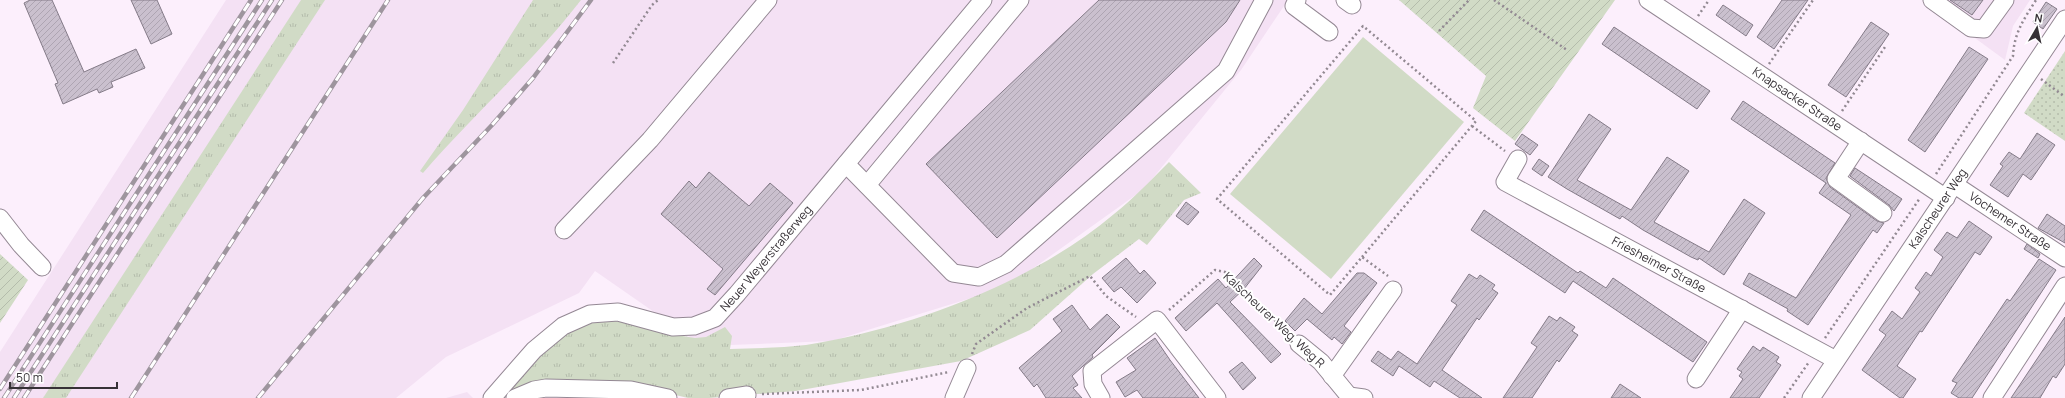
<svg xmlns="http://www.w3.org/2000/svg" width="2065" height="398" font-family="Manrope,sans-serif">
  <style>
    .built { fill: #f4e1f4 }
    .grass { fill: url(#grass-tufts) }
    .park { fill: url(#park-dots) }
    .garden { fill: url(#garden-furrows) }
    .pitch { fill: #d1dbc6 }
    .building { fill: url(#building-hatch); stroke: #847b88 }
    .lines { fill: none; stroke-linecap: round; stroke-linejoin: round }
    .minor-casing { stroke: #948894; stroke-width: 19 }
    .path { stroke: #928992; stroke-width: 2.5; stroke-dasharray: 2 3; stroke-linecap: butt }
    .minor { stroke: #fff; stroke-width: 17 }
    .rail-casing { stroke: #9e959e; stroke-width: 4.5 }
    .rail { stroke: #fff; stroke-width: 3; stroke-dasharray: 9; stroke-linecap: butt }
    .labels { text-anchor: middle; stroke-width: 4; stroke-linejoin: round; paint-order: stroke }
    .street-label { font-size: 12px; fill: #363136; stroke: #fff }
  </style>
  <defs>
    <pattern id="grass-tufts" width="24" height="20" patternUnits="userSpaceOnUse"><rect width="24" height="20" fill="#d1dbc6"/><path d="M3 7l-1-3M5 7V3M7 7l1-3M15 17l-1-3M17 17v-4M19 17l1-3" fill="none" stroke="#b4bcab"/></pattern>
    <pattern id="park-dots" width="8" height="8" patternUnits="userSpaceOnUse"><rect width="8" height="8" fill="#d1dbc6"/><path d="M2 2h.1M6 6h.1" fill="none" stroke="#b4bcab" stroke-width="1.8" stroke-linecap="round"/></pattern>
    <pattern id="garden-furrows" width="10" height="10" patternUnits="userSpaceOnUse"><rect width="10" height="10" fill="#d1dbc6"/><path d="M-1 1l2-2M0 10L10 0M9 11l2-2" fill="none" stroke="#b4bcab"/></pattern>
    <pattern id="building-hatch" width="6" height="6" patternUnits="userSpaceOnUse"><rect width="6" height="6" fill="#cac0ce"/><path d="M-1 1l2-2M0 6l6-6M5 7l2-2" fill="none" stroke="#aea5b2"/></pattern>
  </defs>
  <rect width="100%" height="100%" fill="#fceffc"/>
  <g class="built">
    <polygon points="226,0 1288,0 1241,70 1144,189 1007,287 832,341 703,346 595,271 579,293 446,357 396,398 0,398 0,352"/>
    <polygon points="1923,0 2030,0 2013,26 2005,60"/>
    <polygon points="467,392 473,398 446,398"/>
  </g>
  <g class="grass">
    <polygon points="301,0 325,0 66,398 43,398"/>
    <path d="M533,0H581C533,62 474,114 423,173L420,171L463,110Z"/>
    <path d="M1169,162L1201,193L1184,200L1147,245L1139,239L1093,274L1030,330L961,361L796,391L710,398H688L663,392L498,398L533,365L557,338L585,322L610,320L635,324L659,332L695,338L706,337L725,327L732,336L730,349C755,348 781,348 806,345C911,328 1032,283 1114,214C1134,198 1151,180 1169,162Z"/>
  </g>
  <polygon class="park" points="2065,51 2065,141 2024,113"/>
  <g class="garden">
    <polygon points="1399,0 1615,0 1515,141 1473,108 1486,76"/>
    <polygon points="0,254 28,280 0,323"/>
  </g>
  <polygon class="pitch" points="1363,37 1464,122 1331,279 1230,194"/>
  <g class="building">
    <polygon points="30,0 52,0 84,72 136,49 145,68 111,82 113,87 99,93 97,89 63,104 55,84 58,83 24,3"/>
    <polygon points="131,0 157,0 172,34 151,44"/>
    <polygon points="1099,0 1240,0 1226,22 997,238 926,164"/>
    <polygon points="1782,0 1808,0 1774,49 1757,37"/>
    <polygon points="1950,0 1983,0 1972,15"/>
    <polygon points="2046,2 2057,9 2043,29 2033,22"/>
    <polygon points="1723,5 1753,25 1746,36 1716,15"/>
    <polygon points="1871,22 1889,34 1846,97 1828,85"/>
    <polygon points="1614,27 1710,91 1697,109 1602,44"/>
    <polygon points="1969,47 1988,59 1925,152 1908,140"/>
    <polygon points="1743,101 1835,163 1826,178 1830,187 1877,221 1884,223 1877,233 1873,230 1808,325 1787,311 1788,309 1743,284 1749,273 1796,298 1851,215 1819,193 1826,183 1731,119"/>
    <polygon points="1589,114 1611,129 1577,180 1631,210 1667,157 1689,171 1654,222 1709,252 1744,199 1765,213 1724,275 1699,258 1698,260 1691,257 1643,230 1622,216 1620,219 1567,189 1548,177"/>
    <polygon points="2037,133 2055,145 2031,180 2023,174 2008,197 1990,185 2003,166 2000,164 2009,152 2020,159"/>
    <polygon points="1522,134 1538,145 1530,155 1515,144"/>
    <polygon points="1539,159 1549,166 1542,176 1532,169"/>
    <polygon points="1855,168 1902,199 1894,211 1889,205 1850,176"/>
    <polygon points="709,172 749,206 770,183 793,203 715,295 707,289 723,269 661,214 689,181 696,188"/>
    <polygon points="1186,202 1199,212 1188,225 1176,216"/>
    <polygon points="1484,210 1578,273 1580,271 1606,288 1613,278 1707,342 1693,362 1573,281 1565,293 1471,230"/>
    <polygon points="2047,214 2065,226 2065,243 2038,228"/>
    <polygon points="1969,221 1992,237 1980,255 1975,252 1922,332 1920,331 1897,366 1916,379 1903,398 1900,398 1862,370 1886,335 1879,330 1892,311 1902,319 1920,292 1915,288 1926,272 1931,276 1943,257 1934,250 1947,232 1957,238"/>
    <polygon points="2027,244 2040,254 2038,258 2024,249"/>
    <polygon points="1126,258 1140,274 1144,270 1156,283 1137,303 1121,287 1114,292 1102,278"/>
    <polygon points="1254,258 1262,266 1244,289 1230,302 1281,354 1271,363 1217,303 1186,331 1175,318 1218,279 1226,288"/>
    <polygon points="2039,259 2056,270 1972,398 1959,398 1951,393 1957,383 1952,381 2007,299 2010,301"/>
    <polygon points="1357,273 1364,273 1377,283 1344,326 1351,332 1342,344 1334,337 1332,340 1307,319 1295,331 1285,321 1304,298 1322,314"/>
    <polygon points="1469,274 1477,279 1480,275 1495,285 1492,289 1498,293 1479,320 1477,318 1442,370 1482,398 1460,398 1434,381 1430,387 1399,366 1393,376 1371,361 1378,351 1391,360 1398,351 1417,364 1457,305 1451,301"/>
    <polygon points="1072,305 1090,330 1107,314 1120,327 1092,355 1093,357 1072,376 1078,385 1073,388 1082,398 1046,398 1037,384 1034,387 1019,368 1062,331 1053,319"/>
    <polygon points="1549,316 1557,321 1560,317 1575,327 1572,331 1578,335 1559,362 1557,360 1532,398 1503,398 1537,347 1531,343"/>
    <polygon points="2065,317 2065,364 2056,378 2053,376 2040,398 2011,398"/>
    <polygon points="1155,338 1170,360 1199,398 1143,398 1137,390 1125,397 1116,382 1136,370 1127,358"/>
    <polygon points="1753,346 1760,351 1763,347 1779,357 1776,362 1781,365 1759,398 1730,398 1743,379 1739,376 1742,372 1737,369"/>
    <polygon points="1242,362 1256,378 1243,390 1229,372"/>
    <polygon points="1620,384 1641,398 1611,398"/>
  </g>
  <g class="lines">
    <defs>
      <g id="minor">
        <polyline points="1297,0 1294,6 1329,32"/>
        <polyline points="1345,0 1352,5"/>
        <path id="s1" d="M1648,0L1946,198"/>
        <polyline points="1932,0 1971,28 1984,29 2005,0"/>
        <polyline points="1861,141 1836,179 1883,213"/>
        <path id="s2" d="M1518,159L1505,182L1836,360"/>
        <polyline points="846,164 953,273 979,277 1006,264 1226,71 1264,0"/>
        <polyline points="867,185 1020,0"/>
        <path id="s3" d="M1955,185L2065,258"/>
        <polyline points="0,218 21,245 42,267"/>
        <polyline points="564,230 650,140 768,0"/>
        <polyline points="1299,344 1321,362 1349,396"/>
        <polyline points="1332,376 1393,290"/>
        <polyline points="1696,379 1742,309"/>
        <polyline points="1349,396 1364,398"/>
        <path id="s4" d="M492,398L534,350L563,326L590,314L618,312L673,327L694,326L715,318L737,294L983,0"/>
        <polyline points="515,398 534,390 546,388 631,390 668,398"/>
        <polyline points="728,398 747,395"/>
        <polyline points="954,398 967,368"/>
        <polyline points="1101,398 1093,384 1092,371 1157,320 1217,398"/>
        <path id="s5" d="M1811,398L2065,19"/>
        <polyline points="1992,398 2065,286"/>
      </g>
    </defs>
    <use href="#minor" class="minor-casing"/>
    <g class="path">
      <polyline points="1494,0 1567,50"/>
      <polyline points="1698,16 1709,0"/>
      <polyline points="1439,31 1469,0"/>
      <polyline points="613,63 652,5 658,0"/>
      <polyline points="1769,64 1813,0"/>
      <polyline points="2041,79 2065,97"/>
      <polyline points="1842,111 1885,47"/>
      <polyline points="1472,126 1505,151"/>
      <path d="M1936,174L2013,56C2014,33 2024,19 2036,0"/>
      <polyline points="1362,257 1476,121 1363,26 1217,199 1330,295 1362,257 1388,276"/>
      <polyline points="1169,310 1215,270 1225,272 1289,334"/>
      <polyline points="1825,338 1920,198"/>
      <polyline points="972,354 976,344 1027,308 1090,276 1106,296 1136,317"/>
      <polyline points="762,394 861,390 949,372"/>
      <polyline points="1784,398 1809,362"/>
    </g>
    <use href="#minor" class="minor"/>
    <defs>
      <g id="rail">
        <polyline points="0,389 251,0"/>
        <polyline points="4,398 262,0"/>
        <polyline points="14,398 272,0"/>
        <polyline points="24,398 282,0"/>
        <polyline points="131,398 388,0"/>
        <polyline points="258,398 423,198 492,125 533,78 591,0"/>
      </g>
    </defs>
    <use href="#rail" class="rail-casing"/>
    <use href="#rail" class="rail"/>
  </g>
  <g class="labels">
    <g class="street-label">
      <text dy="4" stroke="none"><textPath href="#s1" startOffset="179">Knapsacker Straße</textPath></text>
      <text dy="4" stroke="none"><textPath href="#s5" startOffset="228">Kalscheurer Weg</textPath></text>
      <text dy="4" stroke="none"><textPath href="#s3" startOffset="66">Vochemer Straße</textPath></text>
      <text dy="4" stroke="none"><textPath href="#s4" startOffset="338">Neuer Weyerstraßerweg</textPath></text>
      <text dy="4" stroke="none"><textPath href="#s2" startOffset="201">Friesheimer Straße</textPath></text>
      <text transform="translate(1274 320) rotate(43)" y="4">Kalscheurer Weg, Weg R</text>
    </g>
  </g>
  <g transform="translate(2037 28) rotate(9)" stroke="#ffffff" stroke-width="3" paint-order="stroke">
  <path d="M0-3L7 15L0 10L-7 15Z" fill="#363136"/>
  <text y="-6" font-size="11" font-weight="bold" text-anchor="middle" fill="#363136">N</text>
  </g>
  <path d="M10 382v6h107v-6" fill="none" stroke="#363136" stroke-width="2"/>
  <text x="16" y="382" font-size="12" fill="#363136" stroke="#ffffff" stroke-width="3" paint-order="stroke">50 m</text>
</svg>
